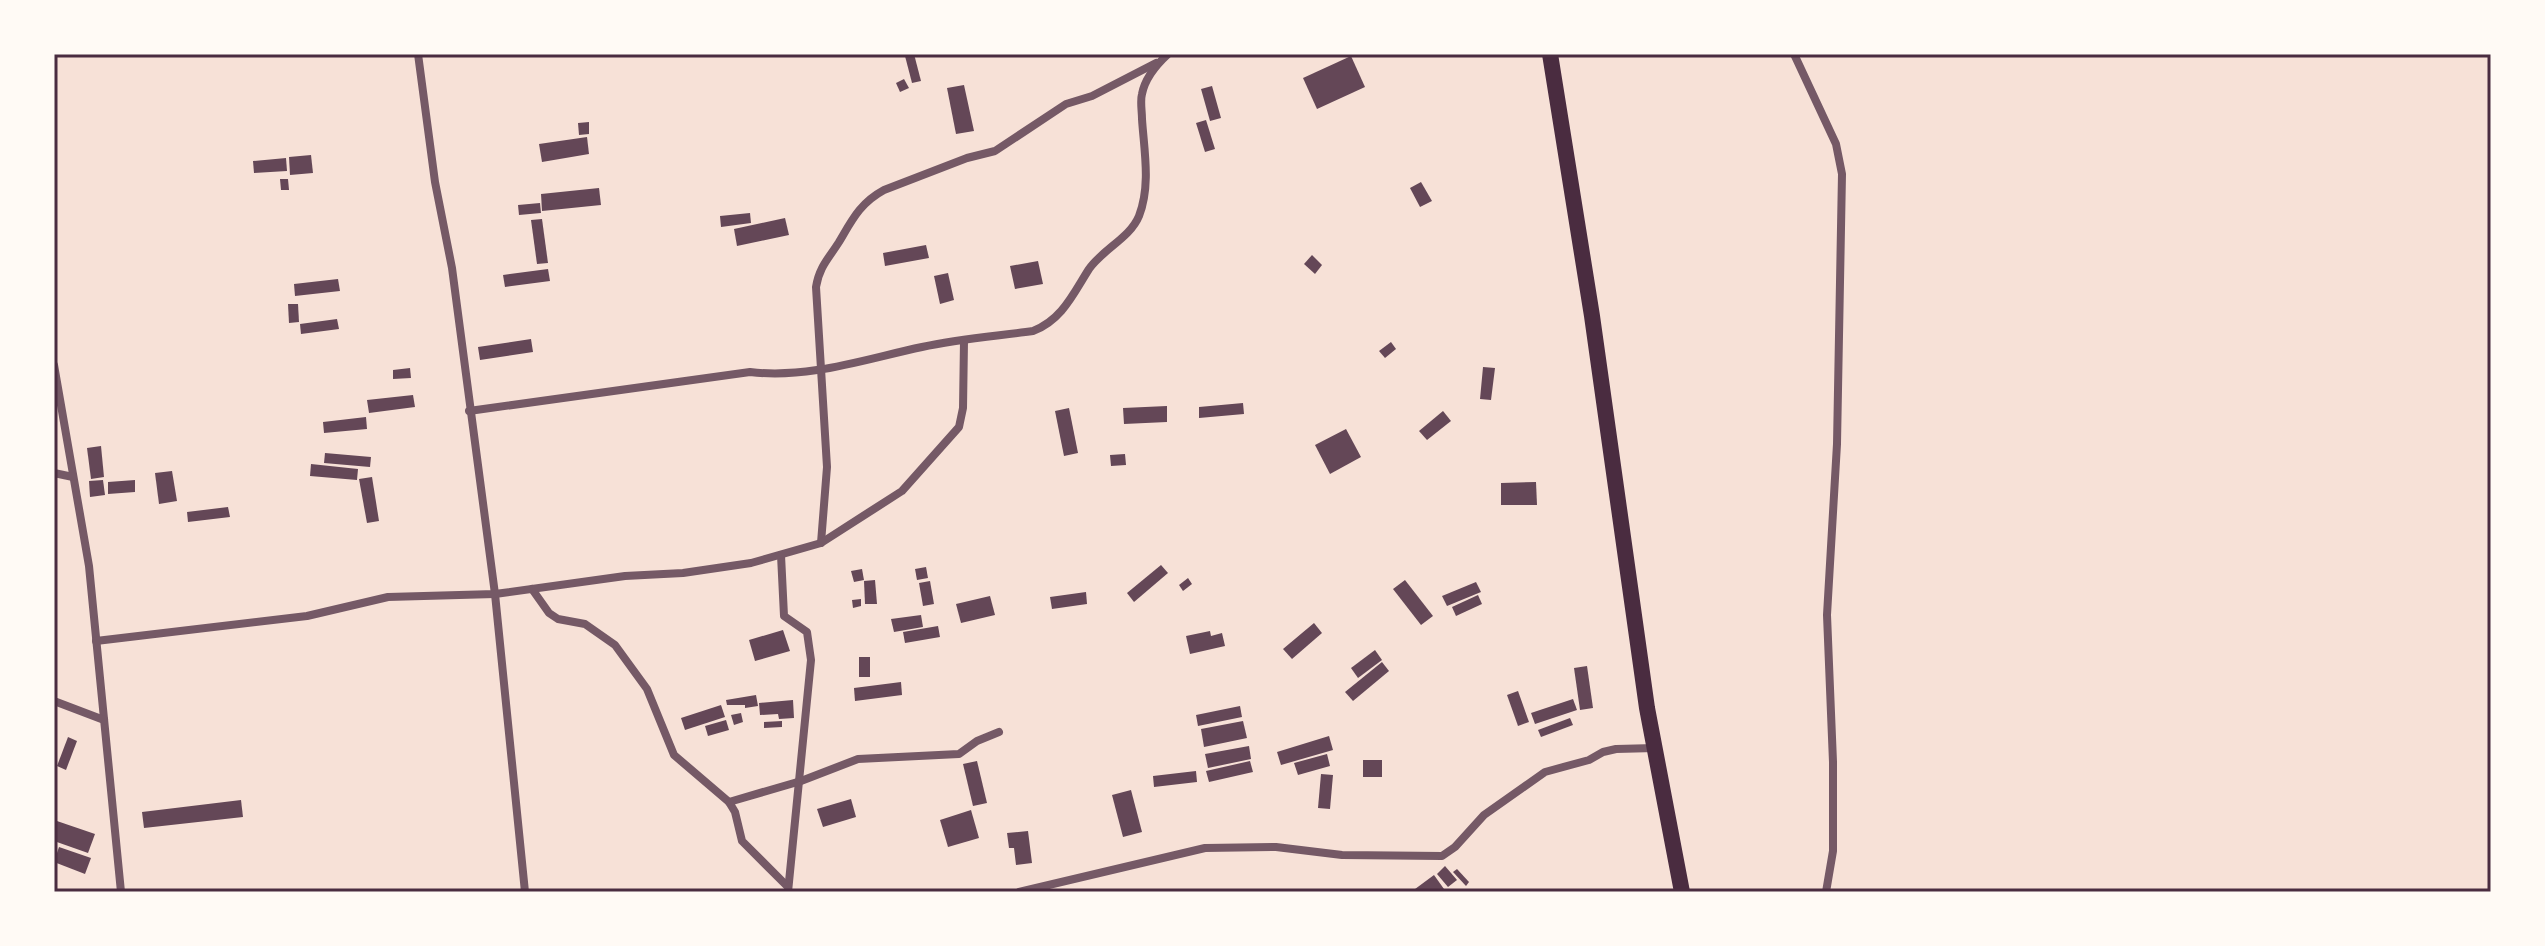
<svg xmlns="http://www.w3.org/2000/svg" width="2545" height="946" font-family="'Golos Text',sans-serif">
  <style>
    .building { fill: #644757 }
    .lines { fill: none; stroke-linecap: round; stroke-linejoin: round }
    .minor { stroke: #755966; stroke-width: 8 }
    .secondary { stroke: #4a2c40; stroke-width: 16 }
    .neatline { fill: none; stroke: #4a2c40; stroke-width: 3 }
  </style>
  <rect width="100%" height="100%" fill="#f7e1d7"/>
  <g class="building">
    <polygon points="911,54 914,54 921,81 912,83 905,56"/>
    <polygon points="1351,56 1365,87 1317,109 1303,78"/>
    <polygon points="904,79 909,88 900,92 896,83"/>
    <polygon points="964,85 974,131 956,134 947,88"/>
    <polygon points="1212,86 1221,118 1210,121 1201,89"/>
    <polygon points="1206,120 1215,149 1205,152 1196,123"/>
    <polygon points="589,122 589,134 579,135 578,123"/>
    <polygon points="587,137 589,154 542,162 539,144"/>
    <polygon points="311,155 313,173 290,175 289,157"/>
    <polygon points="286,158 287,171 254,173 253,161"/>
    <polygon points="280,179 288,179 289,190 281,190"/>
    <polygon points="1421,182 1432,201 1420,207 1410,188"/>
    <polygon points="599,188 601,205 542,211 541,194"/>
    <polygon points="540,203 541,213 519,215 518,205"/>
    <polygon points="750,213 751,223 721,227 720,216"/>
    <polygon points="785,218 789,235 737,246 734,229"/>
    <polygon points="542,219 548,263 537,264 531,220"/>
    <polygon points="926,245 929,258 885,266 883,253"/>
    <polygon points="1312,255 1322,265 1315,274 1304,264"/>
    <polygon points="1038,261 1043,284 1015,289 1010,266"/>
    <polygon points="548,269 550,281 505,287 503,275"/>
    <polygon points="948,273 954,300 940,304 934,276"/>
    <polygon points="338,279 340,291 295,296 294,284"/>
    <polygon points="288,304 298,304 299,322 289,323"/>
    <polygon points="337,319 339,329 301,334 300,324"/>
    <polygon points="531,339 533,352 480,360 478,347"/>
    <polygon points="1391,342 1396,349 1385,358 1379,351"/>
    <polygon points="1483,367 1495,368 1491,400 1480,399"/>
    <polygon points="410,368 411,378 393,379 393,370"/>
    <polygon points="413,395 415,407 369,413 367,400"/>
    <polygon points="1243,403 1244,414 1199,418 1199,407"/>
    <polygon points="1167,406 1167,422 1124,424 1123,408"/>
    <polygon points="1069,408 1078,453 1064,456 1055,411"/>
    <polygon points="1443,411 1451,421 1427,440 1419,431"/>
    <polygon points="366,417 367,429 324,433 323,422"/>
    <polygon points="1346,429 1361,457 1330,474 1315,445"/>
    <polygon points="101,446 104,477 91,479 87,448"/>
    <polygon points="325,453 371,457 370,467 324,463"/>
    <polygon points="1125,454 1126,465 1111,466 1110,455"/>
    <polygon points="311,464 358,469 357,480 310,476"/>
    <polygon points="172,471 177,501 159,504 155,473"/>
    <polygon points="372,477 379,521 367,523 359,479"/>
    <polygon points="103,480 105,495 90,497 89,481"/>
    <polygon points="135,480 135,492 108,494 108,482"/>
    <polygon points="1536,482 1537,505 1501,505 1501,483"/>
    <polygon points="228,507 230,517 188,522 187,512"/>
    <polygon points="1161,565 1168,573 1134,602 1127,593"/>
    <polygon points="926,567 928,578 917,580 915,569"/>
    <polygon points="862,569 864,580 854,582 851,571"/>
    <polygon points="1188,578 1192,584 1183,591 1179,585"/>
    <polygon points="875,580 877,604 865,604 864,581"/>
    <polygon points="1405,580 1433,616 1421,625 1393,589"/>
    <polygon points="930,581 934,604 923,606 919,583"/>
    <polygon points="1476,582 1481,592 1447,606 1442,596"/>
    <polygon points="1086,592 1087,604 1052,609 1050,597"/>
    <polygon points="1478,595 1482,604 1456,616 1452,607"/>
    <polygon points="990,596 995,615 961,623 956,604"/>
    <polygon points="861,599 861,606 853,608 852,600"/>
    <polygon points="921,615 923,627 894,632 891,619"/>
    <polygon points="1314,623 1322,633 1292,659 1283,649"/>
    <polygon points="938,626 940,637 905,643 903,632"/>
    <polygon points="783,630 790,651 755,661 749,640"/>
    <polygon points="1210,631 1211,636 1222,633 1225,646 1190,654 1186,636"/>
    <polygon points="1375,650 1382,660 1358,678 1351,668"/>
    <rect x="859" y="657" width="11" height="20"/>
    <polygon points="1382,662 1389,671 1353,701 1345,692"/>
    <polygon points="1587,666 1593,708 1580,710 1574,668"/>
    <polygon points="901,682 902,695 855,701 854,688"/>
    <polygon points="1518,691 1529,722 1518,726 1507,695"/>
    <polygon points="756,695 758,706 745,708 745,705 727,705 726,700"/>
    <polygon points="1573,699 1577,710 1535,724 1531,713"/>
    <polygon points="793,700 794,718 779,719 778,714 760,715 759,703"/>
    <polygon points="721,705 725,717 685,730 681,718"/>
    <polygon points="1240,706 1242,717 1198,726 1196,715"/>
    <polygon points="741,713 743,722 734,725 731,715"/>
    <polygon points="1570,718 1573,725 1541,737 1538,730"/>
    <polygon points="726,720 729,730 708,736 705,726"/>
    <polygon points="782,721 782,727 764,728 764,722"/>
    <polygon points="1243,721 1247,738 1204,747 1201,729"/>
    <polygon points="1329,736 1333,750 1281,765 1277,752"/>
    <polygon points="68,737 77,741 66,770 57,766"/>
    <polygon points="1249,746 1251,759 1208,768 1205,754"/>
    <polygon points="1327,754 1330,766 1298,775 1294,763"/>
    <rect x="1363" y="760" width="19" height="17"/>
    <polygon points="977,761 987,803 973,806 963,764"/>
    <polygon points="1250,761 1253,772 1209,782 1206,771"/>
    <polygon points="1196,771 1197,782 1154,787 1153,776"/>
    <polygon points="1321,774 1333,775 1330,809 1318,808"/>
    <polygon points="1131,790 1142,832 1123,837 1112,795"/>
    <polygon points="851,799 856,817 823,827 817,809"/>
    <polygon points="241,800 243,817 144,828 142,812"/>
    <polygon points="971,810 979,838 948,847 940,820"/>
    <polygon points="54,820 95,834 88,853 54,841"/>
    <polygon points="1028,831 1032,863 1016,865 1014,848 1009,848 1007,833"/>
    <polygon points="59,847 91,858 85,874 54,862"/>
    <polygon points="1445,866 1457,880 1448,887 1437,874"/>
    <polygon points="1457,869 1469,882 1466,886 1453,872"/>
    <polygon points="1434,875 1444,889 1440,892 1411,892"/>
  </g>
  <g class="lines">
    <g class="minor">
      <polyline points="418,54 435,182 452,268 495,594 525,892"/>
      <polyline points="1794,54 1836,144 1842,174 1837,444 1827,615 1833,762 1833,851 1826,892"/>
      <polyline points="54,365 89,566 121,892"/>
      <path d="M469,411L750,372C809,379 865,359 922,347C958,339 997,336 1033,331C1062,320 1073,294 1089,269C1103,249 1130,238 1139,216C1151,185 1144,150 1142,119C1142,111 1140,101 1142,94C1145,78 1156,65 1168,54"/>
      <polyline points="54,473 73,477"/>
      <path d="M821,543L827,467L816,287C819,267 829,258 839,242C852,220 860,203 884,190L967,158L995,151L1066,104L1092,96L1156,63"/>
      <polyline points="781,555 784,616 807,632 811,660 788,892"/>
      <polyline points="532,589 549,613 558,619 585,624 615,645 647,689 674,755 729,802 735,812 742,841 787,886"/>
      <polyline points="96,641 307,616 388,597 495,594 625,576 683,573 751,563 821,543 902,491 959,427 963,408 964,341"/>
      <polyline points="54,701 104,720"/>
      <polyline points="729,802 801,781 858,759 959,754 977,741 999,732"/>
      <polyline points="1019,892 1205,848 1276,847 1342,855 1442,856 1455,847 1484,815 1545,772 1589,760 1603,752 1616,749 1655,748"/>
    </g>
    <polyline class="secondary" points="1550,54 1592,316 1647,708 1682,892"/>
  </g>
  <rect width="2545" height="946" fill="none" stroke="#fffaf5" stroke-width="112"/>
  <rect x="56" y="56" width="2433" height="834" class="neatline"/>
</svg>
